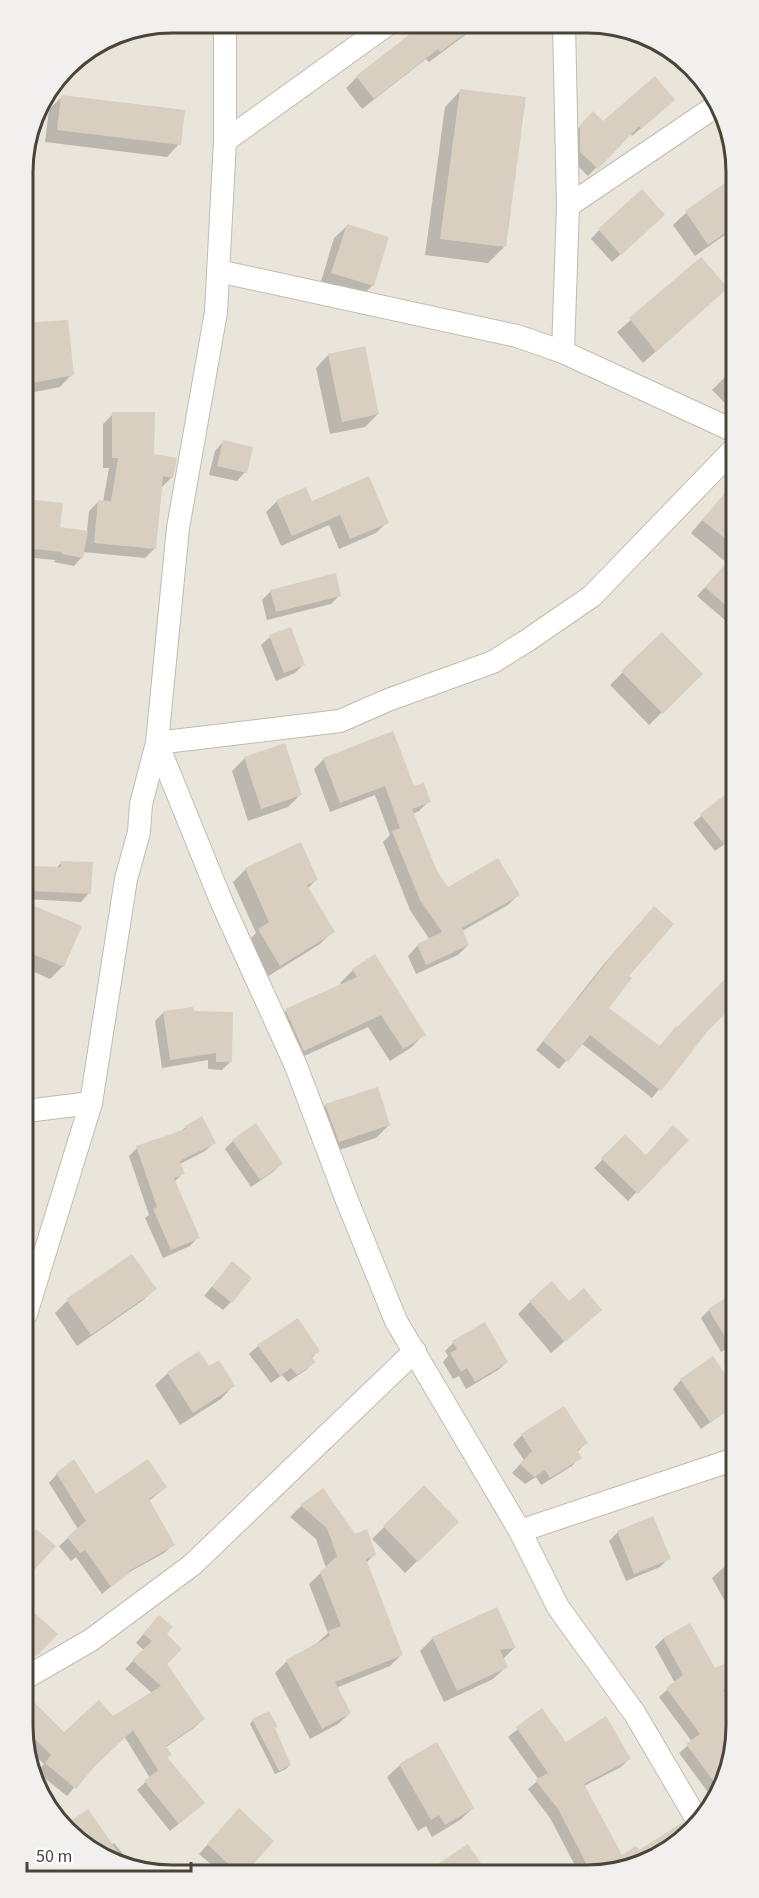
<svg xmlns="http://www.w3.org/2000/svg" width="759" height="1898" font-family="'Source Sans 3',sans-serif">
  <style>
    .residential { fill: #eae5da }
    .shadow { fill: #0003 }
    .building { fill: #d8cfc1 }
    .lines { fill: none; stroke-linecap: round; stroke-linejoin: round }
    .minor-casing { stroke: #c2bbae; stroke-width: 24 }
    .minor { stroke: #fff; stroke-width: 22 }
    .rim { fill: none; stroke: #4b4439; stroke-width: 3 }
  </style>
  <rect width="100%" height="100%" fill="#f6f3ec"/>
  <polygon class="residential" points="172,23 616,25 693,66 732,133 736,1736 705,1817 670,1851 626,1871 143,1873 73,1838 28,1765 23,162 38,105 73,60 115,34"/>
  <g class="shadow">
    <polygon points="419,24 480,24 429,62 426,59 362,109 346,88 357,77 410,36 409,34"/>
    <polygon points="461,90 504,247 488,263 425,255 445,107"/>
    <polygon points="62,97 179,144 167,157 45,142 49,109"/>
    <polygon points="665,108 632,136 630,133 588,176 573,161 572,135 593,113 603,123"/>
    <polygon points="727,183 732,189 732,230 695,256 673,225 686,213"/>
    <polygon points="655,223 612,262 591,239 599,230"/>
    <polygon points="347,226 373,285 360,298 320,285 334,238"/>
    <polygon points="701,259 726,288 643,363 617,332"/>
    <polygon points="23,324 72,374 60,387 24,394"/>
    <polygon points="328,355 378,414 365,427 330,434 316,368"/>
    <polygon points="732,370 732,404 729,407 712,390"/>
    <polygon points="113,414 172,477 162,487 155,548 145,558 83,552 82,557 74,566 54,562 55,560 24,557 24,503 26,501 58,528 87,532 89,511 99,501 103,502 109,468 103,468 103,424"/>
    <polygon points="223,442 245,472 237,481 209,475 215,451"/>
    <polygon points="730,488 733,490 733,559 728,564 691,533"/>
    <polygon points="277,501 311,503 387,522 376,533 339,549 329,525 281,546 266,512"/>
    <polygon points="733,572 733,627 697,596 717,574"/>
    <polygon points="271,591 340,595 331,604 267,620 262,600"/>
    <polygon points="662,634 701,674 649,725 610,685"/>
    <polygon points="270,637 303,665 295,673 276,681 261,645"/>
    <polygon points="245,758 300,795 288,807 248,821 232,771"/>
    <polygon points="324,759 413,788 429,801 419,811 412,814 436,872 448,889 518,895 508,905 462,931 468,945 458,955 416,974 408,956 417,946 430,940 410,910 383,842 390,835 375,795 330,812 314,769"/>
    <polygon points="725,796 733,807 734,837 715,851 693,823"/>
    <polygon points="62,862 89,893 81,902 25,899 25,867 55,869"/>
    <polygon points="246,869 316,880 307,889 333,931 320,944 267,977 246,943 256,933 233,882"/>
    <polygon points="734,903 734,922 726,918"/>
    <polygon points="645,917 607,1008 659,1047 676,1028 677,1029 725,981 734,990 734,1003 706,1031 652,1098 581,1043 559,1069 536,1050 604,964"/>
    <polygon points="62,937 63,966 50,979 25,968 25,960 31,954"/>
    <polygon points="353,970 424,1034 412,1047 390,1061 368,1027 291,1062 273,1023 286,1011 342,985 340,983"/>
    <polygon points="163,1013 193,1013 231,1061 222,1070 208,1069 208,1060 162,1068 155,1021"/>
    <polygon points="326,1105 389,1125 376,1138 327,1154 313,1118"/>
    <polygon points="186,1127 214,1143 205,1151 180,1164 183,1173 174,1182 198,1237 190,1246 163,1258 145,1218 149,1215 129,1156 137,1148 180,1132"/>
    <polygon points="625,1137 645,1156 687,1140 628,1201 594,1168"/>
    <polygon points="233,1141 281,1164 273,1172 251,1187 225,1149"/>
    <polygon points="26,1171 29,1171 30,1203 26,1208"/>
    <polygon points="132,1256 155,1289 142,1301 77,1346 55,1313 67,1301"/>
    <polygon points="232,1263 231,1302 223,1310 204,1296"/>
    <polygon points="735,1294 735,1344 721,1352 701,1318 709,1310"/>
    <polygon points="530,1302 569,1303 600,1310 551,1353 518,1314"/>
    <polygon points="298,1320 318,1351 311,1359 314,1362 306,1370 288,1382 282,1375 271,1383 249,1354 258,1346"/>
    <polygon points="453,1343 507,1362 498,1370 466,1389 459,1376 453,1379 443,1362 448,1356 445,1351"/>
    <polygon points="712,1358 735,1391 735,1405 701,1429 673,1389 681,1380"/>
    <polygon points="209,1368 233,1386 221,1399 180,1425 155,1385 168,1373"/>
    <polygon points="563,1408 586,1443 577,1452 580,1457 572,1466 541,1485 536,1477 525,1484 512,1473 524,1460 513,1444 522,1435"/>
    <polygon points="57,1474 96,1496 166,1487 149,1501 173,1545 164,1553 126,1574 102,1594 76,1557 71,1561 59,1546 78,1529 49,1483"/>
    <polygon points="424,1488 457,1522 405,1573 372,1539"/>
    <polygon points="323,1490 354,1535 374,1555 366,1563 401,1655 390,1666 336,1688 350,1713 338,1724 310,1739 275,1673 287,1661 317,1643 328,1633 309,1584 326,1568 316,1539 290,1517 301,1506"/>
    <polygon points="618,1532 669,1558 660,1567 626,1581 609,1541"/>
    <polygon points="736,1561 736,1614 733,1616 712,1578 723,1568"/>
    <polygon points="151,1625 165,1634 165,1664 203,1719 195,1727 166,1747 170,1754 166,1758 194,1811 170,1831 137,1790 150,1778 124,1736 91,1768 67,1796 37,1772 44,1764 27,1748 27,1709 64,1734 113,1718 152,1693 125,1669 144,1650 136,1643"/>
    <polygon points="690,1625 714,1670 736,1661 736,1736 728,1747 731,1751 713,1799 679,1753 692,1742 659,1697 675,1683 655,1647 663,1639"/>
    <polygon points="433,1638 514,1648 503,1659 506,1667 493,1679 444,1702 420,1651"/>
    <polygon points="542,1710 565,1744 629,1759 621,1767 584,1786 621,1857 670,1851 626,1871 578,1871 550,1818 528,1789 539,1780 508,1737"/>
    <polygon points="253,1720 274,1729 290,1765 286,1769 275,1774 250,1724"/>
    <polygon points="400,1765 473,1808 460,1820 432,1837 426,1826 418,1831 387,1777"/>
    <polygon points="88,1811 111,1845 114,1843 135,1869 73,1838 66,1827"/>
    <polygon points="231,1819 272,1841 244,1872 220,1872 199,1854"/>
    <polygon points="382,1866 387,1872 376,1872"/>
  </g>
  <g class="building">
    <polygon points="423,24 478,24 440,52 438,49 374,99 356,76"/>
    <polygon points="655,76 675,100 641,129 639,126 598,169 580,152 580,125 593,111 603,121"/>
    <polygon points="460,89 526,97 506,247 440,239"/>
    <polygon points="61,95 185,110 181,145 57,130"/>
    <polygon points="732,178 732,228 708,245 685,211"/>
    <polygon points="642,189 665,215 621,255 598,229"/>
    <polygon points="347,224 389,237 374,286 331,273"/>
    <polygon points="701,257 728,288 656,352 629,318"/>
    <polygon points="68,320 74,375 23,385 23,323"/>
    <polygon points="365,346 379,414 342,422 328,354"/>
    <polygon points="112,412 155,412 154,454 177,458 173,478 163,476 156,549 94,543 98,500 111,501 118,458 112,458"/>
    <polygon points="223,440 253,447 247,473 217,466"/>
    <polygon points="369,476 389,523 350,539 340,515 292,536 276,500 306,487 312,501"/>
    <polygon points="733,483 733,545 702,520"/>
    <polygon points="25,499 63,503 60,527 88,531 83,558 62,554 62,552 24,548"/>
    <polygon points="733,555 733,612 705,587"/>
    <polygon points="336,573 341,596 276,612 270,590"/>
    <polygon points="291,627 305,665 284,673 269,635"/>
    <polygon points="662,632 703,674 663,714 621,671"/>
    <polygon points="393,731 414,786 424,783 431,802 412,809 437,871 448,887 498,858 520,895 462,928 469,945 426,965 417,944 442,932 420,900 392,831 400,828 385,786 340,803 323,758"/>
    <polygon points="285,743 302,795 261,809 244,757"/>
    <polygon points="726,794 733,804 734,836 724,844 700,814"/>
    <polygon points="301,842 318,880 307,885 335,932 280,966 258,929 269,922 245,868"/>
    <polygon points="61,861 93,862 91,894 30,891 31,866 61,867"/>
    <polygon points="25,902 82,926 64,967 25,951"/>
    <polygon points="654,906 674,924 629,976 632,978 609,1008 660,1046 676,1026 677,1027 725,979 734,987 734,1005 707,1032 661,1091 590,1035 568,1062 543,1041 576,999 577,1000 613,954"/>
    <polygon points="375,954 426,1035 403,1049 381,1015 304,1051 285,1009 357,977 352,969"/>
    <polygon points="193,1007 194,1011 233,1012 232,1062 216,1062 216,1053 170,1060 163,1011"/>
    <polygon points="378,1087 390,1125 339,1142 325,1104"/>
    <polygon points="202,1116 216,1143 180,1161 185,1174 174,1178 200,1238 171,1250 153,1209 157,1207 136,1146 186,1129 185,1126"/>
    <polygon points="256,1123 283,1164 260,1180 232,1140"/>
    <polygon points="673,1125 689,1140 638,1194 601,1158 625,1134 646,1155"/>
    <polygon points="132,1254 157,1289 91,1335 66,1299"/>
    <polygon points="232,1261 252,1278 232,1303 212,1287"/>
    <polygon points="552,1281 569,1301 584,1288 602,1310 565,1342 529,1301"/>
    <polygon points="735,1292 735,1353 708,1309"/>
    <polygon points="298,1318 320,1351 311,1357 316,1362 297,1375 291,1368 280,1376 257,1345"/>
    <polygon points="485,1322 508,1362 475,1382 467,1368 461,1372 450,1353 457,1349 452,1341"/>
    <polygon points="199,1351 209,1366 219,1360 235,1386 193,1413 167,1372"/>
    <polygon points="713,1356 735,1389 735,1405 710,1422 680,1379"/>
    <polygon points="564,1406 588,1443 577,1450 582,1458 550,1478 545,1470 534,1477 520,1464 532,1451 521,1434"/>
    <polygon points="74,1459 96,1494 148,1459 167,1487 149,1499 175,1545 129,1571 130,1573 111,1587 85,1550 80,1553 67,1537 86,1521 56,1473"/>
    <polygon points="424,1485 459,1522 418,1562 383,1526"/>
    <polygon points="323,1488 355,1534 367,1529 376,1555 366,1559 403,1655 335,1682 351,1713 322,1729 286,1660 330,1636 328,1631 341,1626 320,1572 337,1556 327,1528 300,1505"/>
    <polygon points="653,1516 671,1559 634,1574 617,1531"/>
    <polygon points="36,1529 56,1546 27,1578 27,1540"/>
    <polygon points="27,1606 58,1634 39,1654 27,1661"/>
    <polygon points="497,1607 516,1648 500,1650 508,1667 457,1691 432,1637"/>
    <polygon points="159,1615 173,1627 167,1634 182,1649 167,1664 205,1719 166,1746 172,1755 167,1757 205,1803 179,1824 144,1781 158,1770 133,1730 94,1767 76,1789 45,1763 51,1755 27,1731 27,1695 64,1732 99,1700 113,1716 161,1686 132,1660 152,1641 143,1634"/>
    <polygon points="690,1623 715,1668 736,1658 736,1684 723,1690 736,1704 736,1736 717,1786 686,1744 700,1734 666,1688 683,1675 663,1638"/>
    <polygon points="542,1708 566,1742 606,1716 631,1759 584,1784 622,1855 636,1846 639,1850 683,1822 690,1832 670,1851 626,1870 590,1871 558,1809 535,1780 548,1773 516,1727"/>
    <polygon points="269,1711 278,1727 275,1728 291,1765 279,1771 252,1719"/>
    <polygon points="437,1742 474,1808 445,1825 439,1815 431,1820 399,1764"/>
    <polygon points="239,1808 274,1841 246,1872 237,1872 207,1844"/>
    <polygon points="88,1809 127,1865 73,1838 65,1825"/>
    <polygon points="468,1844 486,1871 427,1871"/>
  </g>
  <g class="lines">
    <defs>
      <g id="minor">
        <polyline points="225,141 388,24"/>
        <polyline points="568,206 716,106"/>
        <polyline points="218,271 517,336 563,352 732,430"/>
        <polyline points="563,352 568,206 564,25"/>
        <polyline points="26,1111 91,1103"/>
        <polyline points="26,1314 91,1103 126,879 139,832 141,804 157,743 178,528 216,312 225,141 225,23"/>
        <polyline points="520,1531 735,1459"/>
        <polyline points="27,1677 91,1640 192,1565 415,1351"/>
        <polyline points="699,1823 635,1714 558,1607 520,1531 396,1321 346,1198 296,1066 222,903 157,743 340,721 388,700 493,662 528,640 592,596 732,451"/>
      </g>
    </defs>
    <use href="#minor" class="minor-casing"/>
    <use href="#minor" class="minor"/>
  </g>
  <path d="M0 0H759V1898H0ZM172 33H587A139 139 0 0 1 726 172V1726A139 139 0 0 1 587 1865H172A139 139 0 0 1 33 1726V172A139 139 0 0 1 172 33Z" fill="#f1f0ef" fill-rule="evenodd"/>
  <path class="rim" d="M172 33H587A139 139 0 0 1 726 172V1726A139 139 0 0 1 587 1865H172A139 139 0 0 1 33 1726V172A139 139 0 0 1 172 33Z"/>
  <path d="M27 1862v9h164v-9" fill="none" stroke="#4b4439" stroke-width="3"/>
  <text x="36" y="1862" font-size="18" fill="#4b4439" stroke="#ffffff" stroke-width="4.5" paint-order="stroke">50 m</text>
</svg>
